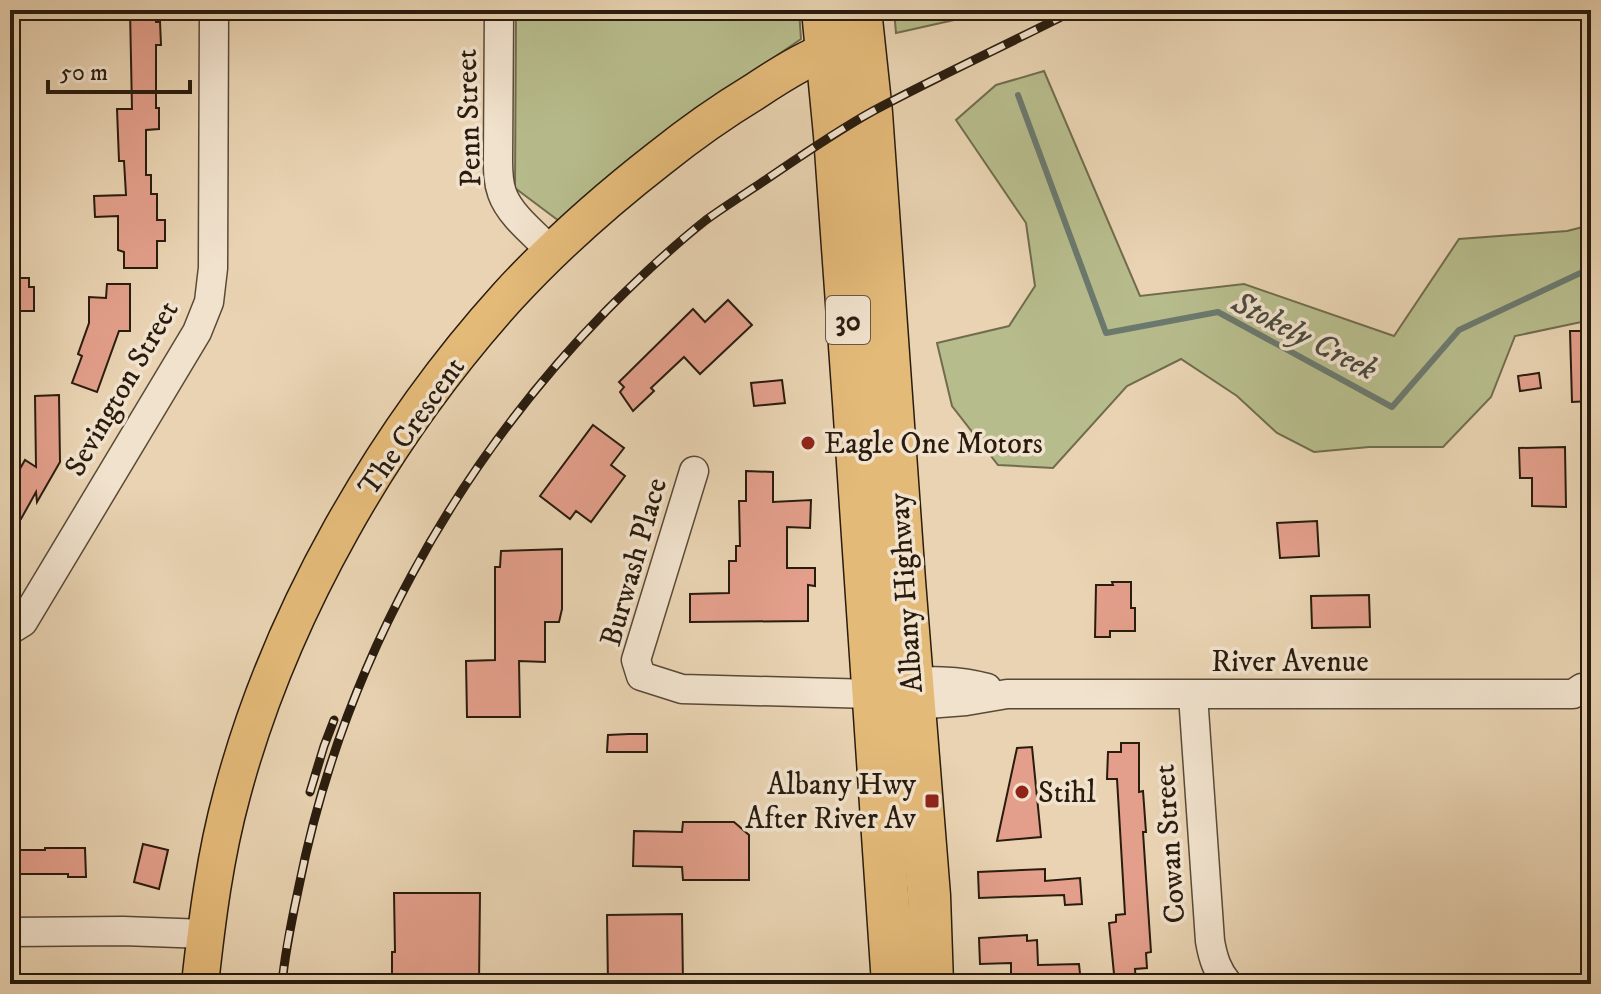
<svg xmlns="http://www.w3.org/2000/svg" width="1601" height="994" font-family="'IM FELL DW Pica',serif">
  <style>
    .green { fill: #b7bc8c; stroke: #706c4d; stroke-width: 2 }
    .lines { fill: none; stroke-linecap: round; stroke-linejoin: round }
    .stream { stroke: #6b796e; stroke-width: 6 }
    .building { fill: #e39f8b; stroke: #291c0e; stroke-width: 2 }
    .minor-casing { stroke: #594a37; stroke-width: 31 }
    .major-casing { stroke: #291c0e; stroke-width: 39 }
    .highway-casing { stroke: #291c0e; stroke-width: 45 }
    .minor { stroke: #f1e2cd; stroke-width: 28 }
    .major { stroke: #e4ba79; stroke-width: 36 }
    .highway { stroke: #e4ba79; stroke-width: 42 }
    .rail-casing { stroke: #291c0e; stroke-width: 9 }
    .rail { stroke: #f1e2cd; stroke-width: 6; stroke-dasharray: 18; stroke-linecap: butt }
    .poi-dot { fill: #8f2418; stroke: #f1e2cd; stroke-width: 3 }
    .labels { text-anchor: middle; stroke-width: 7; stroke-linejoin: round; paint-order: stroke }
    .shield { fill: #f1e2cd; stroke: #655747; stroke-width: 2 }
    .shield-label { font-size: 28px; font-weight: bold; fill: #291c0e }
    .street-label { font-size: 30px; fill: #291c0e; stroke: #f1e2cd }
    .poi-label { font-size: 30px; fill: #291c0e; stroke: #f1e2cd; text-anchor: start }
    .water-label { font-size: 32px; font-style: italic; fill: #4a4a3e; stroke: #f1e2cd }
  </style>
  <rect width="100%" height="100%" fill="#e9d3b2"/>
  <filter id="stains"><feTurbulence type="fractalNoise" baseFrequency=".0025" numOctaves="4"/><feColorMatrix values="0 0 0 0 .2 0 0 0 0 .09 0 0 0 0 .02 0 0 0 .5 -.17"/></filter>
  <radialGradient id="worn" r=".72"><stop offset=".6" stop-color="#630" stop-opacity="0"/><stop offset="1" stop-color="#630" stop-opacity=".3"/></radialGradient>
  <g class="green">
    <polygon points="516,10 799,10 801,39 668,130 559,221 515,188"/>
    <polygon points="894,10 977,10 963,18 896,33"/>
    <polygon points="1044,71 1140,296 1244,284 1394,336 1459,239 1567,231 1591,225 1591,320 1515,336 1491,397 1443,447 1369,447 1314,452 1277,433 1237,396 1181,359 1127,386 1053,468 998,465 952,406 937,343 1009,326 1035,286 1026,223 956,120 996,85"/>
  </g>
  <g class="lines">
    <polyline class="stream" points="1018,95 1106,333 1218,312 1392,407 1459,330 1591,268"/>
  </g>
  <g class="building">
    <polygon points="130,10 156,10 156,22 160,22 161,45 156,45 156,108 159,108 159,129 146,130 146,175 151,175 151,194 157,194 157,220 165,220 165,241 157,241 157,268 124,268 124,252 118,250 118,216 95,217 94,196 126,195 124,161 119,161 117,109 132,109"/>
    <polygon points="10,278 29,278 29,287 34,287 34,311 10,311"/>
    <polygon points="107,284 130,284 130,331 119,331 97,392 72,383 82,356 78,354 89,323 89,297 106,298"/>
    <polygon points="728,300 752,325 700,374 684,357 651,388 654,391 633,411 620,392 624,387 619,382 693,309 705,322"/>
    <polygon points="1570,331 1591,331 1591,401 1572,402"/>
    <polygon points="1539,373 1541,388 1520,391 1518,376"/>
    <polygon points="782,380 785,403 754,406 751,383"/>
    <polygon points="59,395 60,462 37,502 36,492 21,519 10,513 10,486 25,460 36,467 35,396"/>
    <polygon points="593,425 624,448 611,465 625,476 591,522 576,511 570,519 540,496"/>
    <polygon points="1565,447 1566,507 1532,506 1532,478 1520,478 1519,448"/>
    <polygon points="746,471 773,472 773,502 811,500 810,528 787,527 787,568 815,568 815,586 808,585 808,621 690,622 690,594 729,593 729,561 736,561 736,546 740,546 739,501 746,501"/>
    <polygon points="1317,521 1319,556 1280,558 1277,523"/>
    <polygon points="562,549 562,609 559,622 545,622 545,662 519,661 520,717 467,717 466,661 495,660 495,567 500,567 501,551"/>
    <polygon points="1112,582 1131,582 1131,608 1135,608 1135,631 1110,631 1110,637 1095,637 1096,585 1113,585"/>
    <polygon points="1369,595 1370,627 1312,628 1311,596"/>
    <polygon points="629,734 647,734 647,752 607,752 608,735"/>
    <polygon points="1121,743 1139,743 1139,792 1143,791 1146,832 1143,832 1151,952 1146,953 1147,968 1135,969 1136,984 1115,984 1109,923 1116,922 1116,915 1125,914 1117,779 1107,779 1108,752 1121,752"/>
    <polygon points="1032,747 1041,837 997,841 1017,748"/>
    <polygon points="683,822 734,822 749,835 749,880 683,880 682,867 633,866 634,831 682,832"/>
    <polygon points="143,844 168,850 159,889 134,882"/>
    <polygon points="45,848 85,848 86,877 68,877 68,874 10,874 10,850 45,850"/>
    <polygon points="1045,869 1045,881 1080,878 1082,904 1065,905 1064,895 979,898 978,872"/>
    <polygon points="394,893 480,893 479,984 392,984 392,952 395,952"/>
    <polygon points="682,914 683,984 608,984 607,915"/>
    <polygon points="1027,935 1027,941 1037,940 1038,965 1079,964 1081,984 1011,984 1011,963 980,964 979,938"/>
  </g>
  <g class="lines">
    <defs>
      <g id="minor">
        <path d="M499,10L498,160C498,171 498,182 502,193C510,216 536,235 552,252"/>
        <polyline points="694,471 636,660 641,676 682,689 873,694 914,705 966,701 1007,694 1573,694 1582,688 1591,687"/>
        <polyline points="10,630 23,622 197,332 209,302 213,268 214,10"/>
        <path d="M898,686C922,678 963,681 987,688"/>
        <path d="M1193,695L1210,941C1213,958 1217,971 1228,984"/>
        <polyline points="10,932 123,931 206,934"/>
      </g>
      <path id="major" d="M200,984C207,920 215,856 232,794C280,614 384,433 508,296C554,246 606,200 660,158C690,134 721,112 754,92C784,72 815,53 850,42"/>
      <g id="highway">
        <polyline points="823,10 835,135 854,402 893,984"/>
        <polyline points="860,10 871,113 904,581 929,896 932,984"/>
      </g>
    </defs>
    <use href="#minor" class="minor-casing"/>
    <use href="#major" class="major-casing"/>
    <use href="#highway" class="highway-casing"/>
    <use href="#minor" class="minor"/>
    <use href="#major" class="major"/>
    <use href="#highway" class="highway"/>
    <defs>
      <g id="rail">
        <polyline points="310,792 324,746 334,720"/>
        <path d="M282,984C285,951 292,919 299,886C342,669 453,467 608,309C639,278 672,247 706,220C724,207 743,195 761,183C798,158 835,132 873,111C939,76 1008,44 1075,10"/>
      </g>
    </defs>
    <use href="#rail" class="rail-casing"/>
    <use href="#rail" class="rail"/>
  </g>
  <g class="poi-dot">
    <circle cx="808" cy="443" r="8"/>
    <circle cx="1022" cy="792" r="8"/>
    <rect x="924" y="793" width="16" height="16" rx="4"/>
  </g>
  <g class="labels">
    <rect class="shield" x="826" y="296" width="44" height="48" rx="6"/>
    <g class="shield-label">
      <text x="848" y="330">30</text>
    </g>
    <g class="street-label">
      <text transform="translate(468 118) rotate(-92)" y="10">Penn Street</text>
      <text transform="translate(121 388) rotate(-60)" y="10">Sevington Street</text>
      <text transform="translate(411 426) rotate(-55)" y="10">The Crescent</text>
      <text transform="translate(633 562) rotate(-74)" y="10">Burwash Place</text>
      <text transform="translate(905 593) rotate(-94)" y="10">Albany Highway</text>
      <text x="1290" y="671">River Avenue</text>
      <text transform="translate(1169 844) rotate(-94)" y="10">Cowan Street</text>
    </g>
    <g class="poi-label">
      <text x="824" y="453">Eagle One Motors</text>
      <text x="916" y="794" text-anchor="end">Albany Hwy<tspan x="916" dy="34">After River Av</tspan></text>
      <text x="1038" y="802">Stihl</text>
    </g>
    <g class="water-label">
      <text transform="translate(1305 335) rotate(27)" y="11">Stokely Creek</text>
    </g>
  </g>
  <rect width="1601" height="994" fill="none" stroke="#e9d3b2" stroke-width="40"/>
  <rect x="12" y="12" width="1577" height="970" fill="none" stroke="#291c0e" stroke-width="4"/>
  <rect x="20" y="20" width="1561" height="954" fill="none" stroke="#291c0e" stroke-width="2"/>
  <path d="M48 80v12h142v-12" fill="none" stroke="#291c0e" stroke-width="4"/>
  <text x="60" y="80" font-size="24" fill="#291c0e" stroke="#f1e2cd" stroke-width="6" paint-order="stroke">50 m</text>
  <rect width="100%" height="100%" filter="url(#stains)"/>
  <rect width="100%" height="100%" fill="url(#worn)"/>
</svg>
